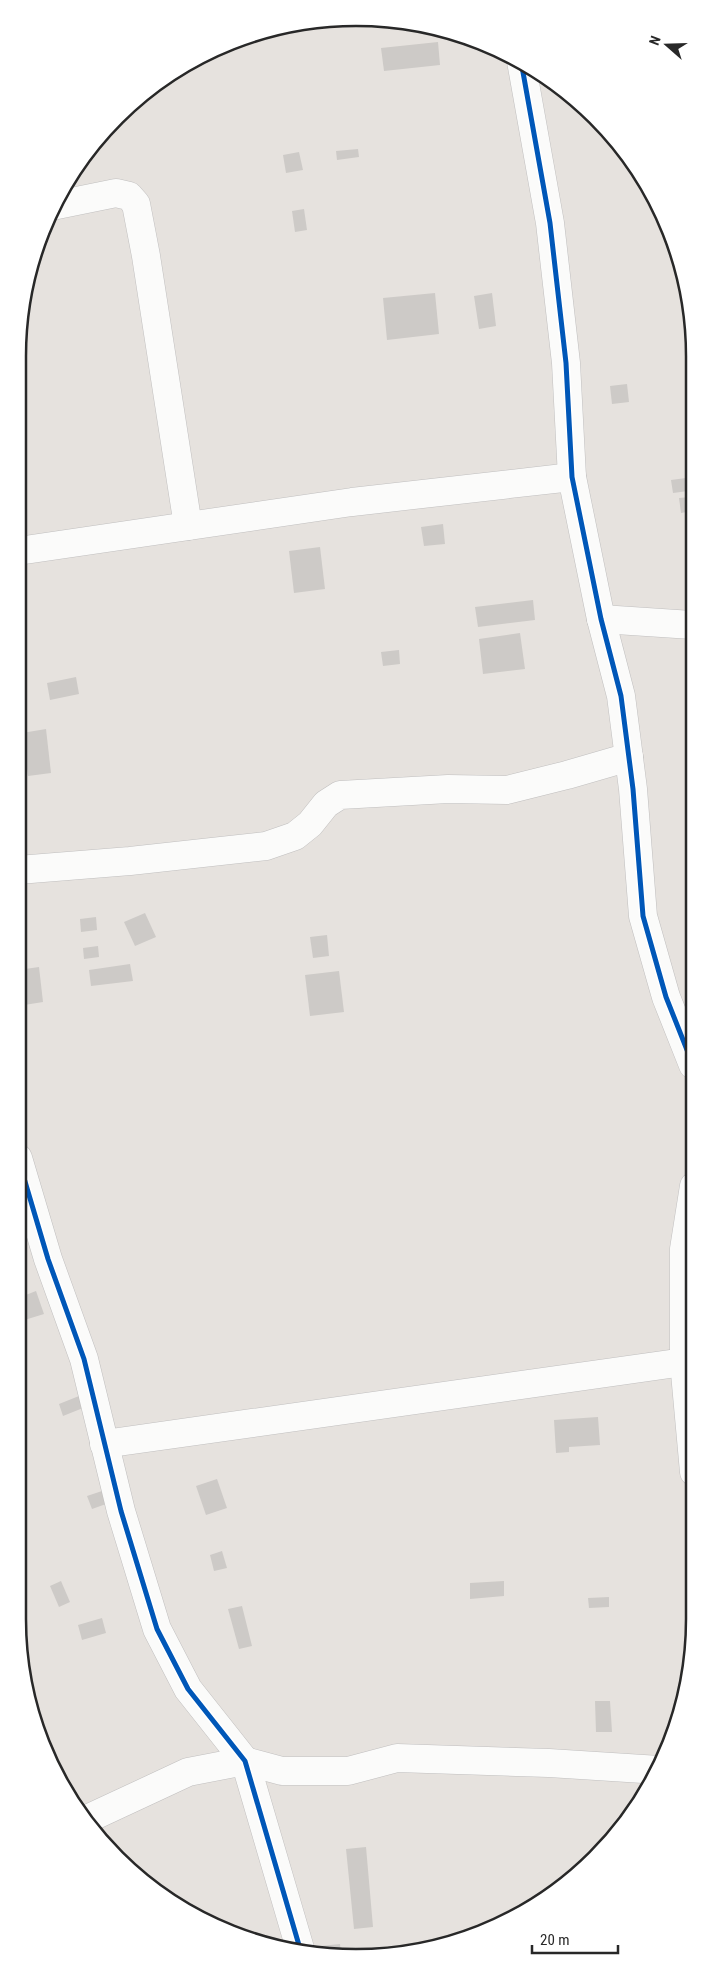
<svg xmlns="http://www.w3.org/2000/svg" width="712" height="1975" font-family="'Roboto Condensed',sans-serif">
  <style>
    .building { fill: #cdcac7 }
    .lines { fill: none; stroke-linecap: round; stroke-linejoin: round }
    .minor-casing { stroke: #c0bfbf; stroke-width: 29 }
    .minor { stroke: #fbfbfa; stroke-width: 28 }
    .cycleway-casing { stroke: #fff; stroke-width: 8 }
    .cycleway { stroke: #0057b8; stroke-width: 5 }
    .rim { fill: none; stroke: #282828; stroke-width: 2.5 }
  </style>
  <rect width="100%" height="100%" fill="#e6e2de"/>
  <g class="building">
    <polygon points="438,42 440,65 384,71 381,48"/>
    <polygon points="358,149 359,157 337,160 336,151"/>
    <polygon points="299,152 303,170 286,173 283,155"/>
    <polygon points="304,209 307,230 295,232 292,211"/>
    <polygon points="435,293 439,334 387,340 383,298"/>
    <polygon points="492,293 496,326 479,329 474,296"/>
    <polygon points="627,384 629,402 612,404 610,386"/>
    <polygon points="686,478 688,491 673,493 671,480"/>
    <polygon points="690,497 692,511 681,513 679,498"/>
    <polygon points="443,524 445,544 424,546 421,527"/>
    <polygon points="320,547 325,589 294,593 289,551"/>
    <polygon points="533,600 535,620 478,627 475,607"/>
    <polygon points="520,633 525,669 483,674 479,639"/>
    <polygon points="399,650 400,664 383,666 381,652"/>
    <polygon points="76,677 79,694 50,700 47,683"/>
    <polygon points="46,729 51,773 28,776 22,733"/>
    <polygon points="145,913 156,937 135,946 124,922"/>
    <polygon points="96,917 97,930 81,932 80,919"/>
    <polygon points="327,935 329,956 313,958 310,937"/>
    <polygon points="98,946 99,957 84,959 83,948"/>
    <polygon points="130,964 133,981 91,986 89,970"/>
    <polygon points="39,967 43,1002 18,1006 18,970"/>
    <polygon points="339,971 344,1012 310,1016 305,975"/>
    <polygon points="36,1291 44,1314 18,1322 18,1298"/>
    <polygon points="79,1396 83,1408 63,1416 59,1404"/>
    <polygon points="598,1417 600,1445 569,1447 569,1452 556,1453 554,1420"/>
    <polygon points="217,1479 227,1508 206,1515 196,1486"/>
    <polygon points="102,1491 106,1504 92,1509 87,1496"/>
    <polygon points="222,1551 227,1568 214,1571 210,1555"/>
    <polygon points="61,1581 70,1602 59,1607 50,1586"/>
    <polygon points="504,1581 504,1596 470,1599 470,1583"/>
    <polygon points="609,1597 609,1607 589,1608 588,1598"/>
    <polygon points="242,1606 252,1646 239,1649 228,1609"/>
    <polygon points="102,1618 106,1633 82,1640 78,1625"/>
    <polygon points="595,1701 610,1701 612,1732 596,1732"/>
    <polygon points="366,1847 373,1927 354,1929 346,1849"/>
    <polygon points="340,1944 341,1954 312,1955 311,1947"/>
  </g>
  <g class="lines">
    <defs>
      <g id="minor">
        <polyline points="521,61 550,223 566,363 572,477 601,619 621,696 633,789 643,916 666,997 693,1065"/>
        <polyline points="52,206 116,193 129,196 136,204 146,256 188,526"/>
        <polyline points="18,551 352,502 572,477"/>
        <polyline points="601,619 692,625"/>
        <polyline points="18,870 130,861 266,846 295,836 310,824 326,804 340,795 448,789 507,790 567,775 629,757"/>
        <polyline points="18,1158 48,1259 84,1359 121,1511 157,1629 188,1689 245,1761 301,1952"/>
        <polyline points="694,1186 684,1249 684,1362 694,1472"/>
        <polyline points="104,1444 684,1362"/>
        <polyline points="85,1820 188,1772 245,1761 282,1771 348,1771 397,1758 549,1763 659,1770"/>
      </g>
    </defs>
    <use href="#minor" class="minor-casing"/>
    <use href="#minor" class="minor"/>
    <defs>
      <g id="cycleway">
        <polyline points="521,61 550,223 566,363 572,477 601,619 621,696 633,789 643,916 666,997 693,1065"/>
        <polyline points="18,1158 48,1259 84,1359 121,1511 157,1629 188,1689 245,1761 301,1952"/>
      </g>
    </defs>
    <use href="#cycleway" class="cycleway-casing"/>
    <use href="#cycleway" class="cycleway"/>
  </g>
  <path d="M0 0H712V1975H0ZM356 26H356A330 330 0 0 1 686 356V1619A330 330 0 0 1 356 1949H356A330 330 0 0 1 26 1619V356A330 330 0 0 1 356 26Z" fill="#fff" fill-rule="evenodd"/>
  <path class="rim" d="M356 26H356A330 330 0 0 1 686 356V1619A330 330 0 0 1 356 1949H356A330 330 0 0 1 26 1619V356A330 330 0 0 1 356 26Z"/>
  <g transform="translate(667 45) rotate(290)" stroke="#ffffff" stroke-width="4" paint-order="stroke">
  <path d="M0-4L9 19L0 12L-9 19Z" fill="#282828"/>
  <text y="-8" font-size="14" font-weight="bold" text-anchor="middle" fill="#282828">N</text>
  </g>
  <path d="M532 1945v8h86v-8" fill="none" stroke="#282828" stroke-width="2.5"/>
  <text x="540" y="1945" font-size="15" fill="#282828" stroke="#ffffff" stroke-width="4" paint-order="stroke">20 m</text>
</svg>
